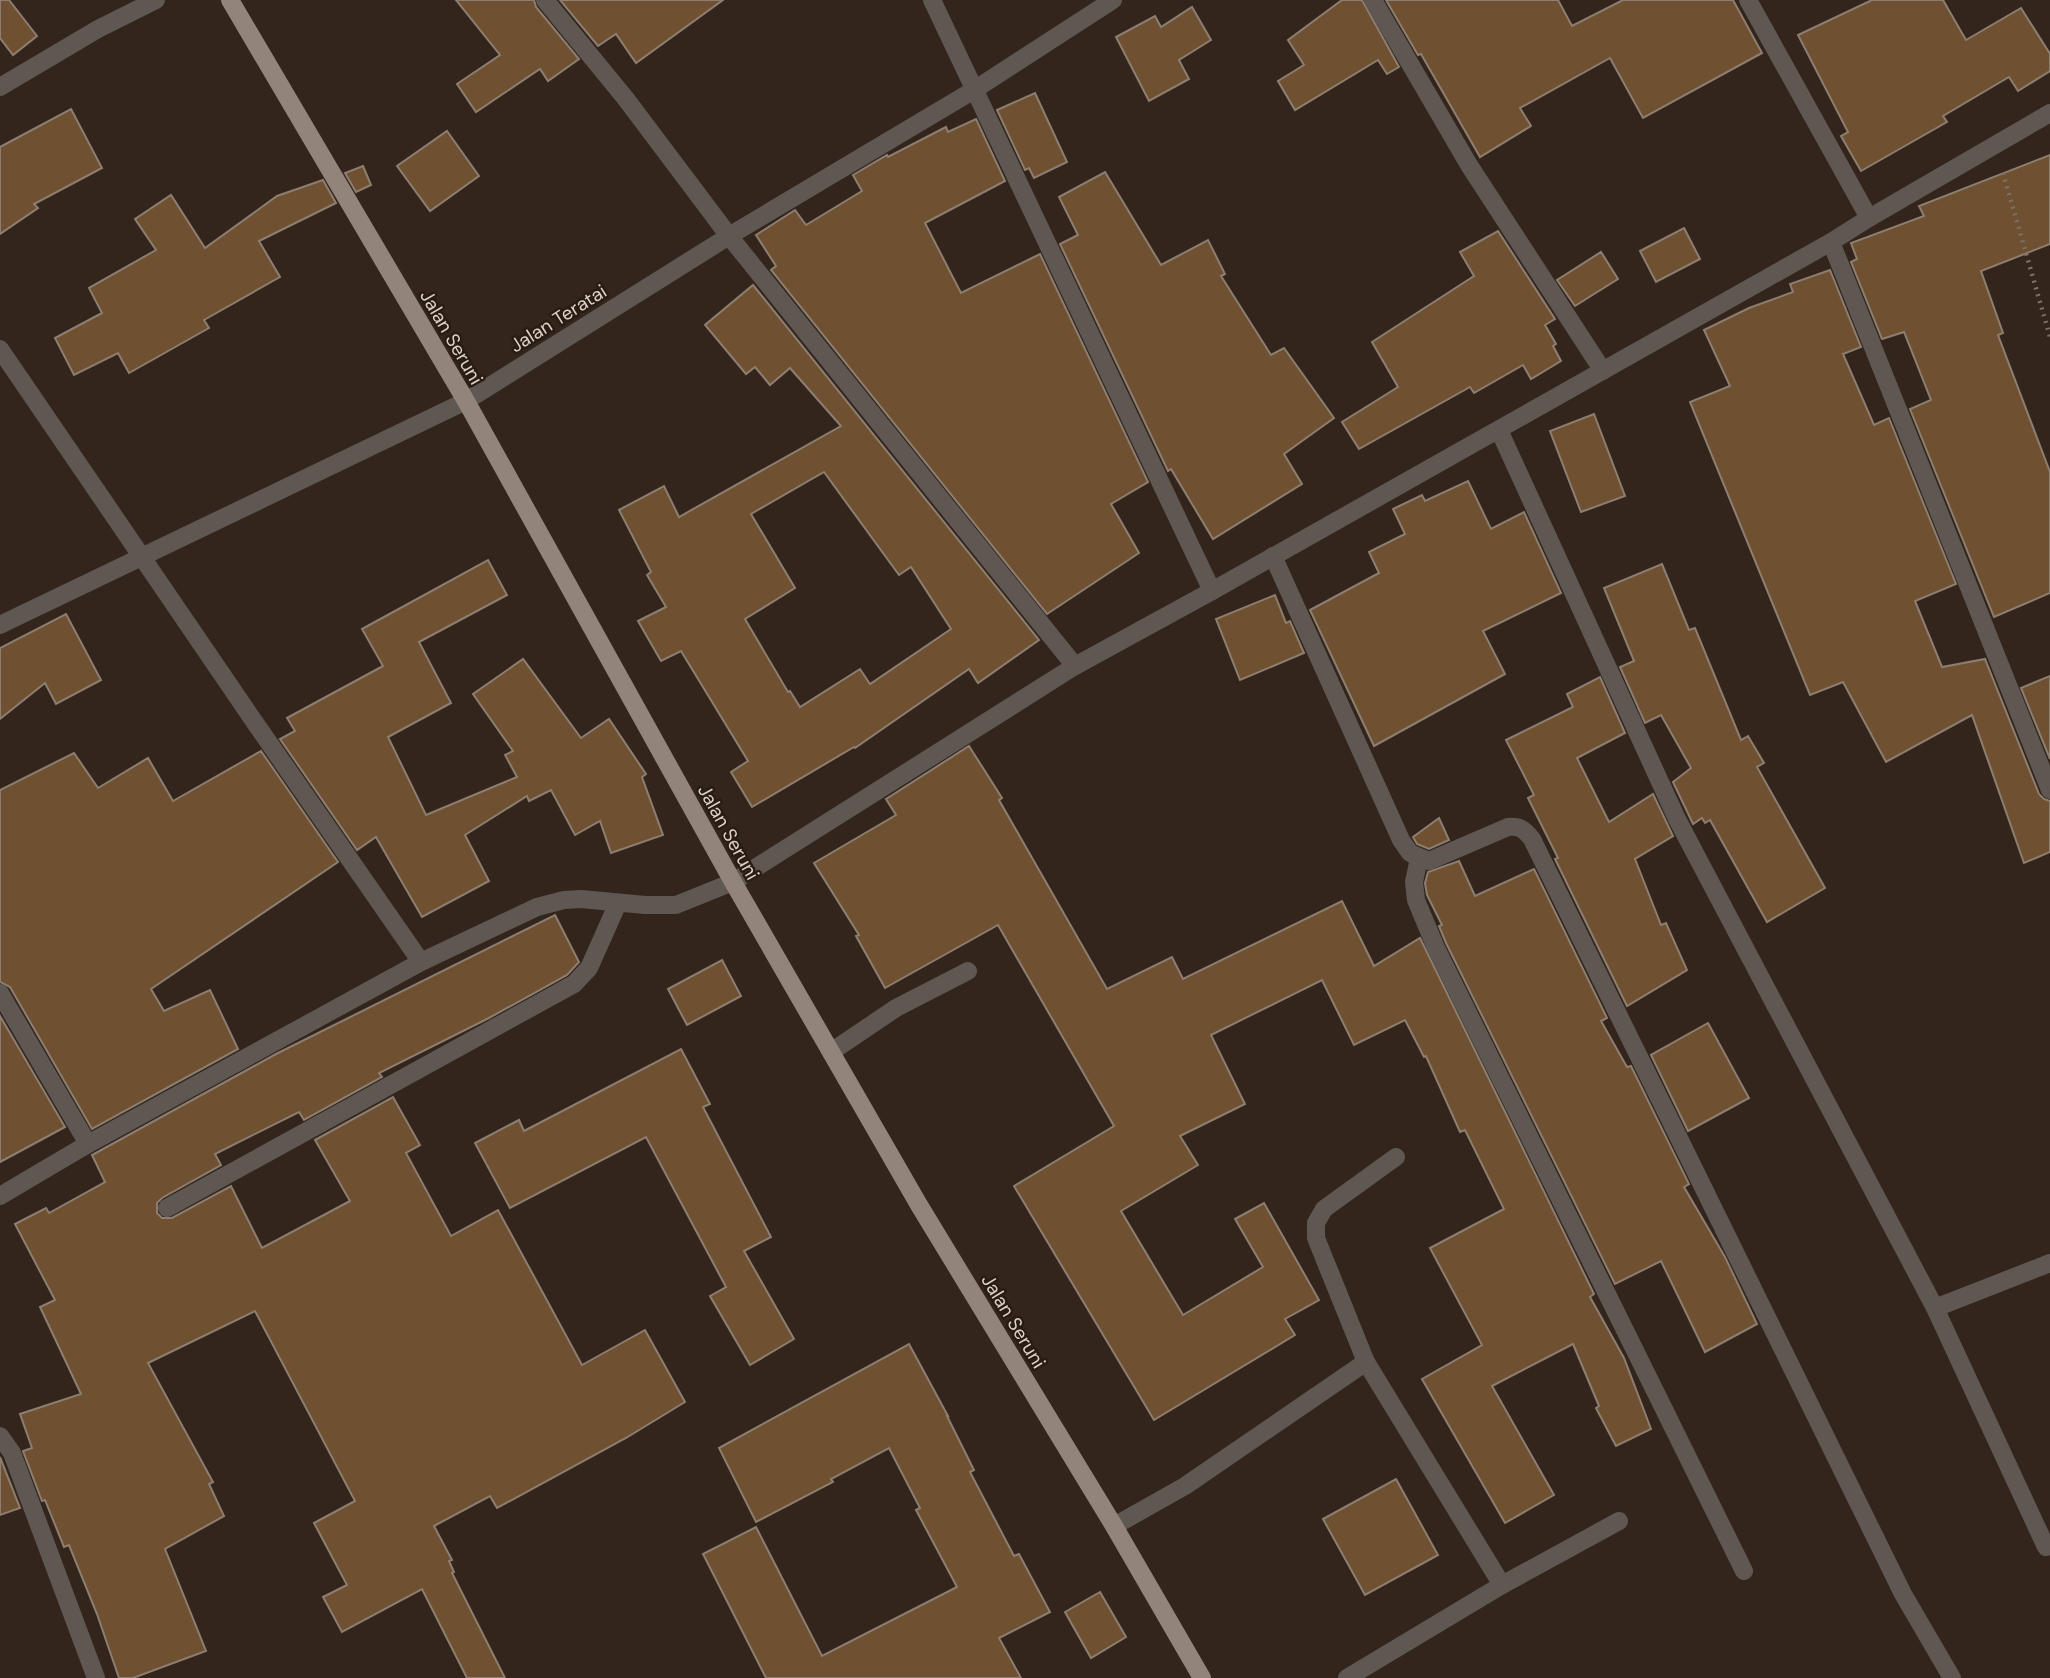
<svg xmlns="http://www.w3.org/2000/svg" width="2050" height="1678" font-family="'DM Sans',sans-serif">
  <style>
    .building { fill: #6f5131; stroke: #8c7e71; stroke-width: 2; fill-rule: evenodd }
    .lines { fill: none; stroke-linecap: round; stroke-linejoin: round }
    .path { stroke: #7b6f67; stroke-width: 4.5; stroke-dasharray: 2 5; stroke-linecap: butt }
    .minor { stroke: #5e5752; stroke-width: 18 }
    .major { stroke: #92847b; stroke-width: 18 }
    .labels { text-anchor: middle; stroke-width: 5; stroke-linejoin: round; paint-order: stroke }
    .street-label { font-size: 19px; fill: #dad1cb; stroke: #291c13 }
  </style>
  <rect width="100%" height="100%" fill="#33251c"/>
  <g class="building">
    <polygon points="0,0 9,0 37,36 13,55 0,38"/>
    <polygon points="456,0 534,0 536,7 579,59 548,81 540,69 476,112 457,84 500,55"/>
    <polygon points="560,0 723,0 636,63 616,34 598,46"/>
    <polygon points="1342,0 1362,0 1399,67 1387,74 1378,60 1295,110 1278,81 1304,65 1288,40"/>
    <polygon points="1386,0 1558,0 1572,26 1623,0 1733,0 1762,53 1643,118 1610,58 1520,108 1531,126 1480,157 1421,54 1418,55"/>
    <polygon points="1872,0 1943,0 1966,40 2021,8 2050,54 2050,71 2018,91 2009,77 1943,116 1947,122 1861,171 1841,136 1848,132 1798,35"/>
    <polygon points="1192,7 1211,40 1179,60 1189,79 1149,101 1116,37 1155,16 1161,27"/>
    <polygon points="1035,93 1067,162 1034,178 1029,168 1025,170 997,110"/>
    <polygon points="71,109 102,168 34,204 38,208 0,234 0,147"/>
    <polygon points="976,119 1005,181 925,223 961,293 1040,254 1148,482 1111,504 1139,553 1047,614 771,270 776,266 756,235 795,210 806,225 862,191 853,175 887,155 888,157 946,127 948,132"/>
    <polygon points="447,131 479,176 430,211 397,166"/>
    <polygon points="2050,155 2050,244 1981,271 2003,333 1998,335 2050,472 2050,593 1994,617 1910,409 1931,400 1904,332 1882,339 1851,262 1857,259 1851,243 1924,216 1919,206"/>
    <polygon points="363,166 371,185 356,192 345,173"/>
    <polygon points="1105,172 1161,265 1208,240 1225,274 1221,276 1271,355 1284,348 1334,418 1284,454 1302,484 1213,539 1171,469 1168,471 1060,244 1078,235 1059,197"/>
    <polygon points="323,180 336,203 259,241 280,277 204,320 209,328 129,373 118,353 74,375 55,338 102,313 89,288 156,250 135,219 171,195 205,248 277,196"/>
    <polygon points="1684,228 1700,259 1656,282 1640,251"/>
    <polygon points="1498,231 1555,319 1545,325 1556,344 1553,346 1561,361 1531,379 1523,365 1474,393 1470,387 1359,449 1342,422 1398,387 1372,342 1474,276 1460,252"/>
    <polygon points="1601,252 1618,279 1575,306 1557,280"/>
    <polygon points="1830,270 1861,347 1843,354 1874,425 1889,418 1956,584 1915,601 1942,667 1985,659 2039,794 2044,799 2050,801 2050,852 2024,863 1972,715 1886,762 1843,682 1810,695 1690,402 1730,386 1704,330 1749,308 1793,292 1790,284"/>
    <path d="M753,285L1039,640L978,683L969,669L855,748L854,747L752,807L731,772L748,761L681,651L661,661L638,621L666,607L647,575L651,572L619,510L664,486L679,517L841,426L790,368L770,385L755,367L746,374L705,325ZM824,472L899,575L911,567L951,629L870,684L860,669L800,707L790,691L788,692L745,619L795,588L751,514Z"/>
    <polygon points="1594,414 1625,496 1581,512 1550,431"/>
    <polygon points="1468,481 1491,529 1524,512 1561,593 1483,631 1505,674 1374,746 1310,610 1379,573 1369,552 1405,534 1393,509 1422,495 1425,501"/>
    <polygon points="488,560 507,595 419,642 451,703 388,737 426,815 517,777 505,755 513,751 473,694 523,659 581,738 609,719 646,774 642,777 663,835 611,853 600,821 575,835 551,790 529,801 527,796 465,835 489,881 422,917 376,837 357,850 280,739 295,731 287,718 383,666 362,629"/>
    <polygon points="1662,564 1689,630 1695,628 1741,740 1748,736 1764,763 1757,767 1825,888 1767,922 1710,820 1705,823 1702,818 1693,824 1673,782 1691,768 1661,715 1645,723 1620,667 1634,661 1604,588"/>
    <polygon points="1275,595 1286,623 1290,621 1304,653 1240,680 1216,619"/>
    <polygon points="66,614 101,680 56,704 45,683 0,719 0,648"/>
    <polygon points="2050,676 2050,759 2021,688"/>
    <polygon points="1600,677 1625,733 1577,758 1609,822 1653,794 1673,836 1635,859 1661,925 1666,923 1687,970 1627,1006 1555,859 1558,858 1528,798 1534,795 1506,740 1573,707 1567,694"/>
    <polygon points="969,746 1002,798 999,800 1107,989 1172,957 1183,979 1342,901 1374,966 1420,938 1594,1294 1590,1297 1624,1358 1651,1429 1616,1446 1596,1408 1599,1406 1573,1344 1492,1386 1554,1495 1505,1523 1422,1379 1482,1345 1430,1248 1504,1209 1465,1130 1460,1132 1426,1056 1424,1057 1405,1020 1354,1045 1322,980 1211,1035 1245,1104 1180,1136 1198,1165 1121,1211 1183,1315 1263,1267 1235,1219 1264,1203 1319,1300 1285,1319 1295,1335 1154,1420 1014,1186 1114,1126 998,925 885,988 856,936 859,935 814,863 896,815 886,799"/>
    <polygon points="261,751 338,862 151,989 164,1011 210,990 238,1049 92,1129 10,987 0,982 0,790 74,753 98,788 148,758 173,801"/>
    <polygon points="1439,818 1449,840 1429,849 1417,844 1413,837"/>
    <polygon points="1459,861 1475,896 1534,869 1607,1018 1601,1021 1627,1067 1631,1066 1689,1184 1684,1187 1725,1257 1757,1324 1705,1352 1661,1261 1615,1284 1446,943 1439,926 1442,925 1427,895 1425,883 1428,872"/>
    <polygon points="555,915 579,962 567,975 489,1018 379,1073 382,1077 304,1120 299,1112 215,1154 221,1165 162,1198 157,1203 157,1213 162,1218 172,1218 231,1186 262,1248 350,1201 315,1140 393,1097 420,1145 406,1153 451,1236 498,1210 582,1365 645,1330 685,1402 626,1438 497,1508 490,1496 434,1526 452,1560 449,1561 454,1572 452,1573 505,1678 467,1678 422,1589 342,1632 323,1597 347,1585 314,1523 355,1501 255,1311 148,1363 213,1482 209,1484 224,1516 165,1549 206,1651 133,1678 119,1678 97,1614 69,1545 64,1547 45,1500 42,1501 23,1451 32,1448 20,1414 81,1394 40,1307 55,1300 15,1224 46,1208 49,1213 105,1182 92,1155 94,1154 276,1054"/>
    <polygon points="722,960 741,996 687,1025 668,989"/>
    <polygon points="0,1016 65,1127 0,1162"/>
    <polygon points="1708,1023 1749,1098 1688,1131 1651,1055"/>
    <polygon points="681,1049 710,1104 703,1107 771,1237 744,1251 794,1339 750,1365 710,1296 726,1287 646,1137 510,1208 475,1143 519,1120 524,1131"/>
    <polygon points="909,1344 948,1416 947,1416 974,1470 970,1472 1014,1556 1019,1554 1050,1612 999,1638 1021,1678 766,1678 703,1554 756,1527 822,1656 957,1587 916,1510 920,1508 889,1448 831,1479 833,1482 756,1522 719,1448"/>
    <polygon points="0,1457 20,1508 0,1515"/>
    <polygon points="1396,1479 1438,1555 1365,1595 1323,1519"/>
    <polygon points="1100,1592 1126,1637 1091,1658 1065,1612"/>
  </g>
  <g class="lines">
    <polyline class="path" points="2003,173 2050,337"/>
    <g class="minor">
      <polyline points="545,0 626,99 729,236 1075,666"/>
      <polyline points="932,0 1212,591"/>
      <polyline points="1373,0 1469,165 1603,371"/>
      <polyline points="1748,0 1869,218"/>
      <polyline points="0,87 98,29 156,0"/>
      <polyline points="1831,242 2050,790"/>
      <polyline points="0,349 249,714 421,962"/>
      <polyline points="1499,430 1677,819 1935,1308 2046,1547"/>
      <path d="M1273,556L1401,840L1410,853L1429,861L1508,827C1520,826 1524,829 1532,839L1903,1594L1952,1678"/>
      <polyline points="0,625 466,401 729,236 974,90 1113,0"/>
      <polyline points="1419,858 1414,882 1416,900 1436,948 1744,1571"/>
      <polyline points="0,993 88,1144"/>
      <polyline points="831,1052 896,1008 968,971"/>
      <polyline points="0,1196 88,1144 421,962 537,907 564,900 581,899 645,905 676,905 733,882 1075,666 1212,591 1831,242 1869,218 2050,113"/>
      <polyline points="167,1208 574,984 589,968 618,903"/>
      <polyline points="1935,1308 2050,1263"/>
      <polyline points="1366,1362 1502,1585"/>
      <polyline points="0,1436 12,1453 96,1678"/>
      <polyline points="1114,1526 1185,1486 1366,1362 1316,1238 1316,1223 1324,1209 1396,1157"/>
      <polyline points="1347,1678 1502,1585 1619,1521"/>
    </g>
    <polyline class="major" points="230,0 466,401 733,882 919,1205 1114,1526 1202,1678"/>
  </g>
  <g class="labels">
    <g class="street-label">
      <text transform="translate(558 318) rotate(-32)" y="7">Jalan Teratai</text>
      <text transform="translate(452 337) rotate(60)" y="7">Jalan Seruni</text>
      <text transform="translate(729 832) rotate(61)" y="7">Jalan Seruni</text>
      <text transform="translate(1014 1321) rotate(59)" y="7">Jalan Seruni</text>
    </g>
  </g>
</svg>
